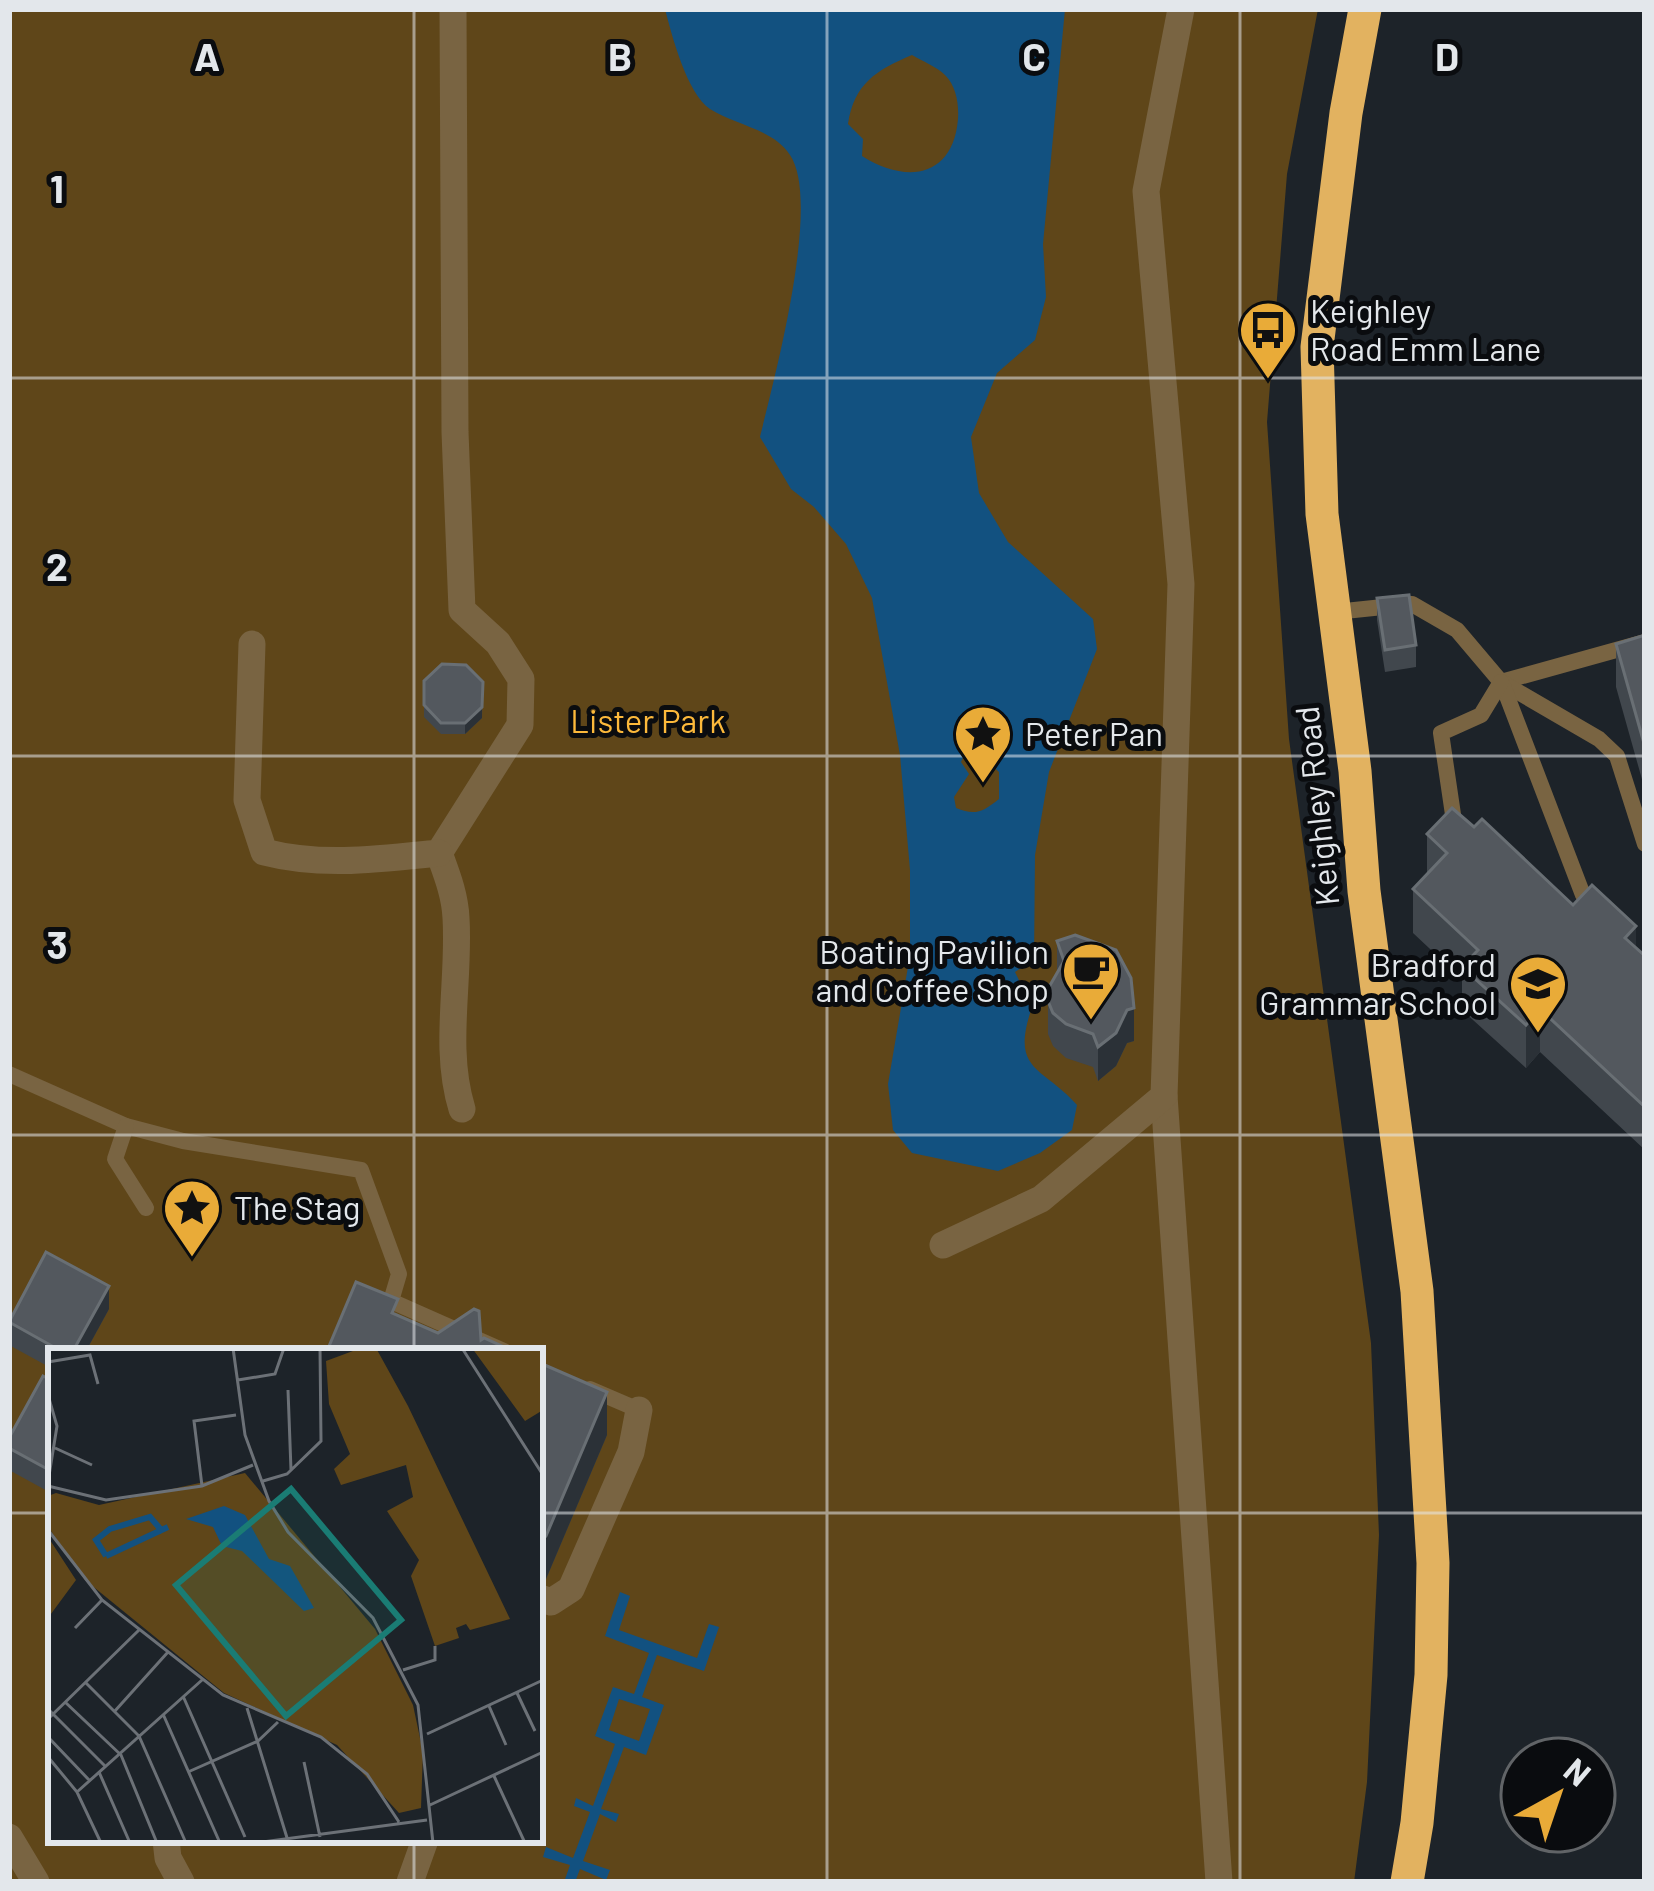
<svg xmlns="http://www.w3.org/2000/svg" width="1654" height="1891" font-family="Barlow,sans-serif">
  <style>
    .green { fill: #5f4619; fill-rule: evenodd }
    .water { fill: #125180; fill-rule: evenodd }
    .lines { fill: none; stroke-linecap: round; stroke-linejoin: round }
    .service { stroke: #796442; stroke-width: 16 }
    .pedestrian { stroke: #796442; stroke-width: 27 }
    .trunk { stroke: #e2b260; stroke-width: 33 }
    .wall { fill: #41474d }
    .shaded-wall { fill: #2b3137 }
    .building { fill: #53585e; stroke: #696f74; stroke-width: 3 }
    .grid { fill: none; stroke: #e3e7eb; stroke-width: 3; stroke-opacity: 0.55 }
    .labels { text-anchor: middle; stroke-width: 10; stroke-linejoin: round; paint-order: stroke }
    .poi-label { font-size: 33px; fill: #e3e7eb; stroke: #0a0c0f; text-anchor: start }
    .park-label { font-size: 33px; fill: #fcb93b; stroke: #0a0c0f }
    .street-label { font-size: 33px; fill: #e3e7eb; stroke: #0a0c0f }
    .inset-river { fill: none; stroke: #125180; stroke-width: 6 }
    .inset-road { fill: none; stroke: #6c7177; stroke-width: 3 }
    .view { fill: #1a7c74; fill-opacity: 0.15; stroke: #1a7c74; stroke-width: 6 }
    .inset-edge { fill: none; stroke: #e3e7eb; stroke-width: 6 }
    .grid-label { font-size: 39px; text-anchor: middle; font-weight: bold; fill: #e3e7eb; stroke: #0a0c0f; stroke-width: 10; stroke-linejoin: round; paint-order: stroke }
  </style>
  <rect width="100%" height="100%" fill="#1d2329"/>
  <path class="green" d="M9,9H1318L1287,174L1267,422L1289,739L1371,1343L1379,1535L1367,1782L1354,1882H9ZM51,1351H540V1840H51Z"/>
  <g class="water">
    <path d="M665,9H1065L1043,244L1046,297L1035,340L997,373L971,437L979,493L1008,542L1093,619L1097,649L1049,772L1035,855L1034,960L1015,972L1032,1007C1010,1072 1041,1065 1077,1105L1072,1130L1040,1153L998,1171L912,1153L893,1130L888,1084L910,955V870L900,755L872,598L846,544L814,507L791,489L760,437C774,379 822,202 790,155C773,129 735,125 710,109C687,94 672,36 665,9ZM912,55C922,61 937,67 945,75C956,86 959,103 958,119C953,178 906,184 862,156L863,139L848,124C854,84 876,70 912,55ZM967,749L977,751L999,772V799C983,812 975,816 956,808L954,797L969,774L961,762Z"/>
    <path d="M620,1592L630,1596L619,1630L697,1658L709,1624L719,1627L704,1671L657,1655L642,1697L664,1705L646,1755L624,1747L601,1809L619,1814L616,1822L600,1814L583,1861L610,1870L606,1880L580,1869L575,1882H564L570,1865L543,1857L546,1847L573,1858L590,1812L574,1806L576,1798L593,1806L615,1744L595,1736L613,1687L634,1694L649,1653L605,1636ZM619,1699L650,1709L639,1741L609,1730Z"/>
  </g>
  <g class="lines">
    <g class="service">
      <polyline points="1335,612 1412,604 1457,630 1501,682 1645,642"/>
      <polyline points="1501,682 1599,739 1617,756 1645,844"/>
      <polyline points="1502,683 1583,895"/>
      <polyline points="1455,828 1441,733 1481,715 1501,682"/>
      <polyline points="9,1074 126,1126 183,1141 361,1170 399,1274 391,1301 504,1351"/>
      <polyline points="126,1126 115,1159 146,1208"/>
      <polyline points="590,1389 639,1410"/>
    </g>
    <g class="pedestrian">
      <path d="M453,9L455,432L462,610L498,643L521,679L520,725L439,853C447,875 455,895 456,918C460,981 443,1048 462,1109"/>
      <path d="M252,644L247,800L264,852C322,867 380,859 439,853"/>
      <polyline points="1164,1096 1219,1882"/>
      <polyline points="943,1245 1041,1199 1164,1096 1181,584 1146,191 1181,9"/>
      <polyline points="540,1598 551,1602 571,1589 631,1452 639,1410"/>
      <polyline points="9,1837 36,1882"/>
      <polyline points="166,1840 168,1858 181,1882"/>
      <polyline points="410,1882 425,1840"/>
    </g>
    <polyline class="trunk" points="1365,9 1346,113 1317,347 1322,514 1355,771 1364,891 1417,1291 1433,1563 1431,1675 1417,1823 1407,1882"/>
  </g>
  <g class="wall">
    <polygon points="1377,598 1416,645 1416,667 1385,672 1377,620"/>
    <polygon points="1645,635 1645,790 1616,687 1616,644"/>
    <polygon points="424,681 483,682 482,718 465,734 441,734 424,717"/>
    <polygon points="1474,827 1573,905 1645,956 1645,1150 1540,1052 1526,1068 1462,1010 1462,979 1413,933 1413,889 1427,875 1427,834"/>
    <polygon points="1057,941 1134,1041 1127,1043 1116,1066 1098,1081 1093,1067 1066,1058 1053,1046 1048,1034 1048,1001 1057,972"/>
    <polygon points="109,1309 86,1351 51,1351 51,1368 9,1345 9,1319"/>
    <polygon points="540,1363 607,1435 546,1579 540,1577"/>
    <polygon points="51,1380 51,1493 9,1470 9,1438"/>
  </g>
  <g class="shaded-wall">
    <polygon points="482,707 482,718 465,734 465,723"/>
    <polygon points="1636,926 1636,969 1625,938"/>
    <polygon points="1134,1008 1134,1041 1127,1043 1116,1066 1098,1081 1098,1047 1127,1010"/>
    <polygon points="1540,1009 1540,1052 1526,1068 1526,1025"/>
    <polygon points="109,1286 109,1309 86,1351 73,1351"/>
    <polygon points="607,1392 607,1435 546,1579 546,1536"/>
  </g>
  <g class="building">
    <polygon points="1409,595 1416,645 1385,650 1377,598"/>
    <polygon points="1645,635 1645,747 1616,644"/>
    <polygon points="442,664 466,665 483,682 482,707 465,723 441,723 424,705 424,681"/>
    <polygon points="1452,808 1474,827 1482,819 1573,905 1592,885 1636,926 1625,938 1645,956 1645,1107 1540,1009 1526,1025 1462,967 1478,950 1413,889 1447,853 1427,834"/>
    <polygon points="1075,935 1116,950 1131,978 1134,1008 1127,1010 1116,1033 1098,1047 1093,1034 1066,1024 1053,1013 1048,1001 1049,987 1064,961 1057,941"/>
    <polygon points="46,1252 109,1286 73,1351 61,1351 9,1322"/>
    <polygon points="356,1282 398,1299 392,1313 438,1333 474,1309 479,1311 481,1340 484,1338 513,1351 327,1351"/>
    <polygon points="540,1363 607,1392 546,1536 540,1534"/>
    <polygon points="43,1376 51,1380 51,1471 9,1448 9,1438"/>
  </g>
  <path class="grid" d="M414,9V1351M827,9V1882M1240,9V1882M9,378H1645M9,756H1645M9,1135H1645M9,1513H51M540,1513H1645M414,1840V1882"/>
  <defs>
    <symbol id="bus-pin" viewBox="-11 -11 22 30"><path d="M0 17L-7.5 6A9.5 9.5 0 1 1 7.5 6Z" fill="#e9ab38" stroke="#0a0c0f"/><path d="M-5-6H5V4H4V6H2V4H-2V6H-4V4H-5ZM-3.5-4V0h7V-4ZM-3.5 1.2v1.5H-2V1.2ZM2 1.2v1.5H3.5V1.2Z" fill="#111"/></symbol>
    <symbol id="sight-pin" viewBox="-11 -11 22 30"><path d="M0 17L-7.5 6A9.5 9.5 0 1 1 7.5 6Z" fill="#e9ab38" stroke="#0a0c0f"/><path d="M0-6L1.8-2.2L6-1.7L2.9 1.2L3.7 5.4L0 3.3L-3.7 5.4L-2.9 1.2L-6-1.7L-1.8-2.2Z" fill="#111"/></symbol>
    <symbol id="cafe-pin" viewBox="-11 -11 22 30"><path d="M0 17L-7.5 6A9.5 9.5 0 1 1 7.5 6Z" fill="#e9ab38" stroke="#0a0c0f"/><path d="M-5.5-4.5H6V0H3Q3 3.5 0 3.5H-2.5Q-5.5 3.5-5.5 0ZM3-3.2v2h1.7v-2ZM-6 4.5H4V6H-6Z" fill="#111"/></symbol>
    <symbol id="school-pin" viewBox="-11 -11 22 30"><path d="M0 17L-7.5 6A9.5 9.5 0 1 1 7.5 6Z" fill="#e9ab38" stroke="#0a0c0f"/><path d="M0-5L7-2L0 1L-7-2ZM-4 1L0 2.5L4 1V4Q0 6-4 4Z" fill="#111"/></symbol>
  </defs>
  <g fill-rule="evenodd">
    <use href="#bus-pin" x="1235" y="297" width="66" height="90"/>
    <use href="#sight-pin" x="950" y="701" width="66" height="90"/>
    <use href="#cafe-pin" x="1058" y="938" width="66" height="90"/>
    <use href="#school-pin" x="1505" y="951" width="66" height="90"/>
    <use href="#sight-pin" x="159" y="1175" width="66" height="90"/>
  </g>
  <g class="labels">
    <g class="poi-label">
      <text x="1310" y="323">Keighley<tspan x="1310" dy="38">Road Emm Lane</tspan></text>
      <text x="1025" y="746">Peter Pan</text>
      <text x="1049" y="964" text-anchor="end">Boating Pavilion<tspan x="1049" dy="38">and Coffee Shop</tspan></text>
      <text x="1496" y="977" text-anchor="end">Bradford<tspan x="1496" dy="38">Grammar School</tspan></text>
      <text x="234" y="1220">The Stag</text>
    </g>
    <g class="park-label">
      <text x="648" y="733">Lister Park</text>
    </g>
    <g class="street-label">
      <text transform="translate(1317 806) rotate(-96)" y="12">Keighley Road</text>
    </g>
  </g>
  <g transform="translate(48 1348)">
    <rect width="495" height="495" fill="#1d2329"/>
    <path d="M313,0H328L360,58L462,271L422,282L418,276L408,280L411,290L387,298L363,228L371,212L339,163L365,149L358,117L293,137L286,121L302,106L281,56L278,13ZM424,0H495V62L477,73ZM197,125L327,281L365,357L375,404L373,460L351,465L289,397L176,345L37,232L0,179V148L8,145L51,157ZM0,189L28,232L0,270Z" fill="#5f4619"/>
    <path d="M176,158L197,167L221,211L242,218L266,260L256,263L194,203L174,198L165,179L138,171Z" fill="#125180"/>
    <path class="inset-river" d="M58,208L48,192L62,181L102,169L115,184M58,208L120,179"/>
    <path class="inset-road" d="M185,0L197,87L221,153L240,184L325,270L370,357L385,495M414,0L495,127M0,14L42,7L50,36M190,32L227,26L236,0M240,42L243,122M0,47L9,78L0,134M7,100L44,117M215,133L239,126L273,93L272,0M0,138L58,152L154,138L205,117M154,138L146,73L188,67M0,182L54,252L175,347L273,389L319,426L351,474M27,280L54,252M355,322L387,312V298M38,335L91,388L138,495M469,345L487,383M135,348L197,489M17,354L73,407L109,495M441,358L458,397M199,360L240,493M0,361L57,418M66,364L120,304M115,366L172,495M0,371L91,282M379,386L495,332M0,389L42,433M0,409L29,444L53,495M256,414L272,489M51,424L82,495M140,424L210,393L230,374M446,428L477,495M29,444L154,332M382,457L495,404M207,495L379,472"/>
    <path class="view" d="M243,141L353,272L238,368L128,237Z"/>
    <rect width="495" height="495" class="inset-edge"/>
  </g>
  <g class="grid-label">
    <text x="207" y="71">A</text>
    <text x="620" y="71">B</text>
    <text x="1034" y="71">C</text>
    <text x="1447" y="71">D</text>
    <text x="57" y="203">1</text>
    <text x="57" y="581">2</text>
    <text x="57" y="959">3</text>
  </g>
  <rect width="1654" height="1891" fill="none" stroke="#e3e7eb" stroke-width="24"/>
  <g transform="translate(1558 1795) rotate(40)"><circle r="57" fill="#0a0c0f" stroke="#616467" stroke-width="3"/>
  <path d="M0-9L21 45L0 30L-21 45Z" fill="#e9ab38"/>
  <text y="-18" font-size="33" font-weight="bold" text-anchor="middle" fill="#e3e7eb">N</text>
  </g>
</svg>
